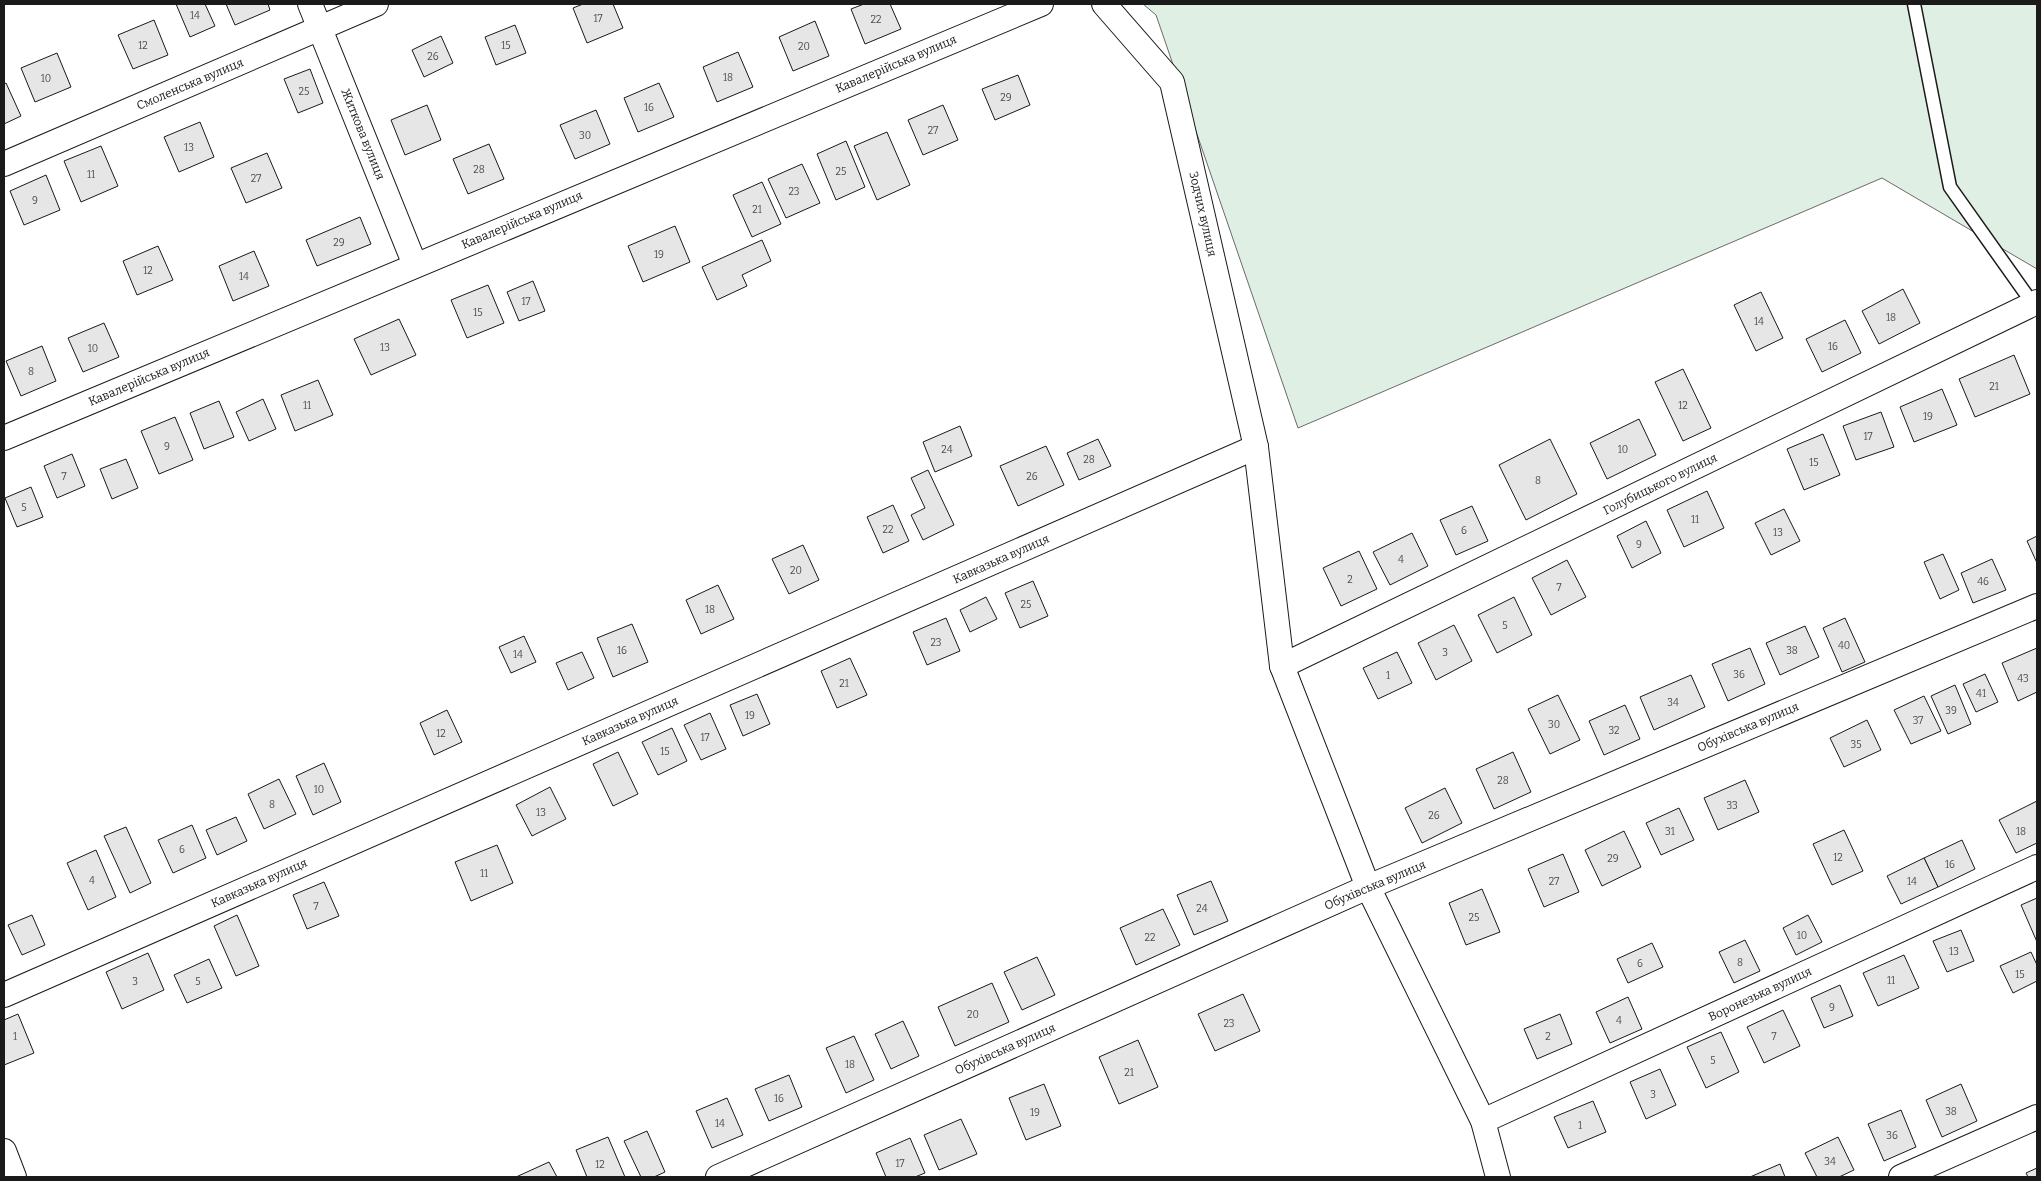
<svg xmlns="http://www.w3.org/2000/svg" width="2041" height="1181" font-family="Bitter,serif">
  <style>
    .green { fill: #e0efe3; stroke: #6a6a6a }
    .building { fill: #e6e6e6; stroke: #1a1a1a }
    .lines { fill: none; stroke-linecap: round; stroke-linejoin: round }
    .lane-casing { stroke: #1a1a1a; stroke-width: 15 }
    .street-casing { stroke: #1a1a1a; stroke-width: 26 }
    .lane { stroke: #fff; stroke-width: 12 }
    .street { stroke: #fff; stroke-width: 24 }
    .labels { text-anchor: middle; stroke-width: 4; stroke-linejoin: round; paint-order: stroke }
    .number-label { font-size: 10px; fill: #4d4d4d }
    .street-label { font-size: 12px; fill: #1a1a1a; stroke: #fff }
  </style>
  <rect width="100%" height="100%" fill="#fff"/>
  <polygon class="green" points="1143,4 2037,4 2037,269 1882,178 1298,428 1156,15"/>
  <g class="building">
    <polygon points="176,4 205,4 215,26 190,37"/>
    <polygon points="226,4 268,4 270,10 235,25"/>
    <polygon points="583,4 613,4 623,28 587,43 573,8"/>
    <polygon points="864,4 890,4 901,29 865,44 851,9"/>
    <polygon points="154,20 168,55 133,69 118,35"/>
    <polygon points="815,21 829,56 793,71 779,37"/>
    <polygon points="515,25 526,53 496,65 485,37"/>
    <polygon points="441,36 453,63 424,77 412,50"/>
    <polygon points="738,52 753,87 717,102 703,67"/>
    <polygon points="57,53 71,87 35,102 21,68"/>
    <polygon points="310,69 323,103 298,113 284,79"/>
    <polygon points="1018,75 1030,105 995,120 982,89"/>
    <polygon points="6,83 21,116 4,124 4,84"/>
    <polygon points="659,83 674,117 638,132 624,98"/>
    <polygon points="427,105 441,140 405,155 391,120"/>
    <polygon points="943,105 958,140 923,155 908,120"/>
    <polygon points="596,110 610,144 575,159 560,125"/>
    <polygon points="200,122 214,157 179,172 164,137"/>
    <polygon points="887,132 910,185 877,200 854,146"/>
    <polygon points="846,141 865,187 836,200 817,154"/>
    <polygon points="489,144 504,179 468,194 453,159"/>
    <polygon points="101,146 118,186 81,202 64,161"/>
    <polygon points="267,153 282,188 246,203 231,168"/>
    <polygon points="802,164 820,203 786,218 768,179"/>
    <polygon points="46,175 60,210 24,225 10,191"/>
    <polygon points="762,182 781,224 752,237 733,195"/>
    <polygon points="360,217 371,244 317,266 306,240"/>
    <polygon points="675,226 690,262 643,282 628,246"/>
    <polygon points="762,240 771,261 742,275 747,286 717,300 702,267"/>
    <polygon points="158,246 173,280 137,295 123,261"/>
    <polygon points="254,251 269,286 233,301 219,266"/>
    <polygon points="533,281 545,311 519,321 507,292"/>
    <polygon points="488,285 504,323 467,338 451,300"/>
    <polygon points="1903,289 1920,323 1879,344 1862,311"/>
    <polygon points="1761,292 1783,338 1756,351 1734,305"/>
    <polygon points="399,319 416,355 371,375 354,339"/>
    <polygon points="1845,320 1861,353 1822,372 1806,339"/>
    <polygon points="104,323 119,357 83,372 68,338"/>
    <polygon points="42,346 56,381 21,396 6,361"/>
    <polygon points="2014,355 2030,394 1975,417 1959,379"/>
    <polygon points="1683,369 1711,428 1683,441 1655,382"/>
    <polygon points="318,380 333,415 295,431 281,395"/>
    <polygon points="1942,389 1957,425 1914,442 1900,407"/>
    <polygon points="263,399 276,429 249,441 236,412"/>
    <polygon points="219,401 234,437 204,449 190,413"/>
    <polygon points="1881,412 1894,447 1856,460 1843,426"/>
    <polygon points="175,417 193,460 159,474 141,431"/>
    <polygon points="1639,419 1656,455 1607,479 1590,443"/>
    <polygon points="960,426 972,456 935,472 923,442"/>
    <polygon points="1823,434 1840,475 1804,490 1787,449"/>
    <polygon points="1098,439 1111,466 1079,480 1067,453"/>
    <polygon points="1550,439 1577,494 1526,520 1499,465"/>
    <polygon points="1046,446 1064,485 1018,506 1000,466"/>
    <polygon points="72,454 85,486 57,498 44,466"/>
    <polygon points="126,459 138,488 112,499 100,469"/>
    <polygon points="928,470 954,525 923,540 911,515 925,508 911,478"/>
    <polygon points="31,487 43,517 17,527 5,498"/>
    <polygon points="1707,491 1724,528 1684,547 1667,510"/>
    <polygon points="893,505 909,541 883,553 867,517"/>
    <polygon points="1472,506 1488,541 1456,555 1440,520"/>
    <polygon points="1784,509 1800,541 1771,555 1755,523"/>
    <polygon points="1646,521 1661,553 1632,568 1617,536"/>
    <polygon points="1412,533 1428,566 1390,585 1373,552"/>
    <polygon points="2037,536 2037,563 2027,541"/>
    <polygon points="803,545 819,580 789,594 772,559"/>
    <polygon points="1359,551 1377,589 1341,606 1323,568"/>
    <polygon points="1943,554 1959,590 1940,599 1924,562"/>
    <polygon points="1992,559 2006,590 1973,603 1961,573"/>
    <polygon points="1567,560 1586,597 1551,615 1532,578"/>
    <polygon points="1033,581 1048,616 1020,628 1005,593"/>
    <polygon points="718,585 734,619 701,634 686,600"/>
    <polygon points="986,597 997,619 970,632 960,610"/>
    <polygon points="1514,597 1532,635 1497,653 1478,615"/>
    <polygon points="946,618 960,651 927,665 913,632"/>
    <polygon points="1845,618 1865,662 1842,672 1823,628"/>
    <polygon points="632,624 648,662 613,677 597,638"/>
    <polygon points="1454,625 1472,661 1436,680 1418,643"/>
    <polygon points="1805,626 1819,657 1780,675 1766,643"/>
    <polygon points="524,636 536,662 511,673 499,647"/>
    <polygon points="1750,648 1765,684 1728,701 1712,664"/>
    <polygon points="2037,648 2037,692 2018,701 2002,663"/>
    <polygon points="582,652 594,678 568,690 556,663"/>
    <polygon points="1397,652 1412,683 1378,699 1363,668"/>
    <polygon points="850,658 867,695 837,708 821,671"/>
    <polygon points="1985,674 1998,702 1976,712 1963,684"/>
    <polygon points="1691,675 1705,707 1654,730 1640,697"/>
    <polygon points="1955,685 1971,724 1948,734 1931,696"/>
    <polygon points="757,694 770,724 743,736 730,705"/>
    <polygon points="1558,695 1580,740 1550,754 1528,709"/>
    <polygon points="1924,696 1941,731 1911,744 1894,710"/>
    <polygon points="1625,705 1640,739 1604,755 1589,721"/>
    <polygon points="447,710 462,742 434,755 420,723"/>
    <polygon points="710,713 726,749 701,760 684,725"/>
    <polygon points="1867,720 1881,750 1844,767 1830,738"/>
    <polygon points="672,728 687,761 658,775 642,742"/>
    <polygon points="618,752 638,794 613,806 593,764"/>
    <polygon points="1513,752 1531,792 1494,809 1476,769"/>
    <polygon points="324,763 341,802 313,815 296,776"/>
    <polygon points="279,779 296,814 264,829 248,794"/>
    <polygon points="1745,780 1759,812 1718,830 1704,798"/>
    <polygon points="550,787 566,819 532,836 516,805"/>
    <polygon points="1445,788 1462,823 1422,843 1405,808"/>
    <polygon points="2037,801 2037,843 2016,853 1999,820"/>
    <polygon points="1679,808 1694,840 1661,855 1646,823"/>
    <polygon points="236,817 247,841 217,855 206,830"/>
    <polygon points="192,825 206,858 173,873 158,840"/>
    <polygon points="126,827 151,883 130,893 104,836"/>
    <polygon points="1844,830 1863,871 1832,885 1813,844"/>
    <polygon points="1624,831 1641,867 1602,886 1585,850"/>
    <polygon points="1962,840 1975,869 1938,887 1924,858"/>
    <polygon points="497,845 513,883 471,901 455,862"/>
    <polygon points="96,850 116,897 88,910 67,863"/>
    <polygon points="1563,854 1579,892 1544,907 1528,869"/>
    <polygon points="1924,858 1938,887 1901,904 1887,876"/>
    <polygon points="1211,881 1228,921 1194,935 1177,895"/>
    <polygon points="324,882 339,916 307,929 293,895"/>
    <polygon points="1482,889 1500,932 1466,945 1449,903"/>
    <polygon points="2037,898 2037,942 2021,905"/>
    <polygon points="1163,909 1180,945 1136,965 1120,928"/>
    <polygon points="32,915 45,945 22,955 8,925"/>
    <polygon points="237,915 259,966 236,976 214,926"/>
    <polygon points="1808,915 1822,942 1796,955 1783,928"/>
    <polygon points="1961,930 1974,961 1947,972 1933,941"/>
    <polygon points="1745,940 1760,971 1734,983 1719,952"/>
    <polygon points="1652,943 1663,967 1628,983 1617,959"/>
    <polygon points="2031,952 2037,965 2037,981 2013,993 2000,966"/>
    <polygon points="148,953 164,990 122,1009 106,972"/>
    <polygon points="1904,955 1919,988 1878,1006 1863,973"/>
    <polygon points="1037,957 1055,995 1022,1010 1004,972"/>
    <polygon points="209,959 222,988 187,1003 174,975"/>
    <polygon points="992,983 1009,1022 955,1046 938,1007"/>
    <polygon points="1840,985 1853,1016 1824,1028 1811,998"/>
    <polygon points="1243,994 1260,1031 1215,1051 1198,1014"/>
    <polygon points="1628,997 1642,1029 1610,1043 1596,1012"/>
    <polygon points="1783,1010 1800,1046 1764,1063 1747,1027"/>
    <polygon points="18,1014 34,1053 4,1065 4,1020"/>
    <polygon points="1560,1014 1572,1044 1537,1059 1524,1029"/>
    <polygon points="903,1021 919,1056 891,1069 875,1034"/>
    <polygon points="1721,1032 1739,1072 1706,1088 1687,1047"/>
    <polygon points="854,1036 874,1080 846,1093 826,1048"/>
    <polygon points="1138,1040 1158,1087 1119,1104 1099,1057"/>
    <polygon points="1660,1069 1676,1105 1646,1119 1630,1082"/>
    <polygon points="789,1075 802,1107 769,1121 755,1089"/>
    <polygon points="1044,1084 1061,1126 1026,1140 1009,1098"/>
    <polygon points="1961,1084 1977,1121 1942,1137 1926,1100"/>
    <polygon points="727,1098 743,1135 712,1148 696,1111"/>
    <polygon points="1593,1101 1606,1132 1568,1148 1554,1117"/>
    <polygon points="1901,1110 1916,1147 1884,1161 1868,1124"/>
    <polygon points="961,1119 977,1154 939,1170 924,1135"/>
    <polygon points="647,1131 665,1172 654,1177 641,1177 624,1141"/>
    <polygon points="608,1137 625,1177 587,1177 576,1150"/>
    <polygon points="1838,1137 1854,1170 1839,1177 1817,1177 1805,1153"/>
    <polygon points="910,1138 925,1173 915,1177 886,1177 876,1153"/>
    <polygon points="549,1162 557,1177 516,1177"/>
    <polygon points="1780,1164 1785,1177 1750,1177"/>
    <polygon points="2037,1168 2037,1177 2028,1177 2026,1173"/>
  </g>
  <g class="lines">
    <defs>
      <polyline id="lane" points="1914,4 1950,187 2033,304"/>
      <g id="street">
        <polyline points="310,4 415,265"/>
        <polyline points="1104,4 1172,82 1256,447 1282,666 1368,887 1483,1121 1498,1177"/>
        <polyline points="4,164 376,4"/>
        <polyline points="4,438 1041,4"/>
        <polyline points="1282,666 2037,302"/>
        <polyline points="4,995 1256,447"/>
        <polyline points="1483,1121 2037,867"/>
        <polyline points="4,1151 14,1177"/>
        <polyline points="718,1177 1368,887 2037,606"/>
        <polyline points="1901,1177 2037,1117"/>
      </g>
    </defs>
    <use href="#lane" class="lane-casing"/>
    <use href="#street" class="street-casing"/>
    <use href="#lane" class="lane"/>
    <use href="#street" class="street"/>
  </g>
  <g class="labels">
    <g class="number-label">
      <text x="195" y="19">14</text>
      <text x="598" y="22">17</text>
      <text x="876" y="23">22</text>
      <text x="143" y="49">12</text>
      <text x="506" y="49">15</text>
      <text x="804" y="50">20</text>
      <text x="433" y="60">26</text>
      <text x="728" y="81">18</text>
      <text x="46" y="82">10</text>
      <text x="304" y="95">25</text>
      <text x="1006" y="101">29</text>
      <text x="649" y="111">16</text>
      <text x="933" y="134">27</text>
      <text x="585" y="139">30</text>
      <text x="189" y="151">13</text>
      <text x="479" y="173">28</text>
      <text x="841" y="175">25</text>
      <text x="91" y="178">11</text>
      <text x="256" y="182">27</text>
      <text x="794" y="195">23</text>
      <text x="35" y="204">9</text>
      <text x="757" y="213">21</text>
      <text x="339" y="246">29</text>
      <text x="659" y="258">19</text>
      <text x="148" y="274">12</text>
      <text x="244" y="280">14</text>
      <text x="526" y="305">17</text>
      <text x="478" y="316">15</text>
      <text x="1891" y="321">18</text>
      <text x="1759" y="325">14</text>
      <text x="1833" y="350">16</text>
      <text x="385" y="351">13</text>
      <text x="93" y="352">10</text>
      <text x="31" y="375">8</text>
      <text x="1994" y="390">21</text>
      <text x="307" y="409">11</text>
      <text x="1683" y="409">12</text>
      <text x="1928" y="420">19</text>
      <text x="1868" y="440">17</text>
      <text x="167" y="450">9</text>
      <text x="947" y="453">24</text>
      <text x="1623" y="453">10</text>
      <text x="1089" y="463">28</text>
      <text x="1814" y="466">15</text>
      <text x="64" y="480">7</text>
      <text x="1032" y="480">26</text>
      <text x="1538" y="484">8</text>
      <text x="24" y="511">5</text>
      <text x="1695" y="523">11</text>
      <text x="888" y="533">22</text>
      <text x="1464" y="534">6</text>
      <text x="1778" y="536">13</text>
      <text x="1639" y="548">9</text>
      <text x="1401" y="563">4</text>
      <text x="796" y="574">20</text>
      <text x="1350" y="583">2</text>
      <text x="1983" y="585">46</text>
      <text x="1559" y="591">7</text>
      <text x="1026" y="608">25</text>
      <text x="710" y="613">18</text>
      <text x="1505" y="629">5</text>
      <text x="936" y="646">23</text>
      <text x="1844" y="649">40</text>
      <text x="622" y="654">16</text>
      <text x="1792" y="654">38</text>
      <text x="1445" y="656">3</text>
      <text x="518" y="658">14</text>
      <text x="1739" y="678">36</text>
      <text x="1388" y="679">1</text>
      <text x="2023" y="682">43</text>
      <text x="844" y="687">21</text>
      <text x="1981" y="697">41</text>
      <text x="1673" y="706">34</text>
      <text x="1951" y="714">39</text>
      <text x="750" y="719">19</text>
      <text x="1918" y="724">37</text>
      <text x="1554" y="728">30</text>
      <text x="1614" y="734">32</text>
      <text x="441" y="737">12</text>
      <text x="705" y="741">17</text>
      <text x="1856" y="748">35</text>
      <text x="665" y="755">15</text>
      <text x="1503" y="784">28</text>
      <text x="319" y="793">10</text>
      <text x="272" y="808">8</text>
      <text x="1732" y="809">33</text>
      <text x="541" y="816">13</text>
      <text x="1434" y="819">26</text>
      <text x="1670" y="835">31</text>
      <text x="2021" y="835">18</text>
      <text x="182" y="853">6</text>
      <text x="1838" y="861">12</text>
      <text x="1613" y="862">29</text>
      <text x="1950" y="868">16</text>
      <text x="484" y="877">11</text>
      <text x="92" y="884">4</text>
      <text x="1554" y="885">27</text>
      <text x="1912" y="885">14</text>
      <text x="316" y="910">7</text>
      <text x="1202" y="912">24</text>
      <text x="1474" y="921">25</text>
      <text x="1802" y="939">10</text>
      <text x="1150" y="941">22</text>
      <text x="1954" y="955">13</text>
      <text x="1740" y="966">8</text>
      <text x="1640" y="967">6</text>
      <text x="2020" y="978">15</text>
      <text x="1891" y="984">11</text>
      <text x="135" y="985">3</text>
      <text x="198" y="985">5</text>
      <text x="1832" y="1011">9</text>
      <text x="973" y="1018">20</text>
      <text x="1619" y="1024">4</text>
      <text x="1229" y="1027">23</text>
      <text x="15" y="1040">1</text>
      <text x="1548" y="1040">2</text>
      <text x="1774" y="1040">7</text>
      <text x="1713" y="1064">5</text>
      <text x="850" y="1068">18</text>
      <text x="1129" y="1076">21</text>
      <text x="1653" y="1098">3</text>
      <text x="779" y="1102">16</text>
      <text x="1951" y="1115">38</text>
      <text x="1035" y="1116">19</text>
      <text x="720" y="1127">14</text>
      <text x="1580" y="1129">1</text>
      <text x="1892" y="1139">36</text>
      <text x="1830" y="1165">34</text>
      <text x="900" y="1167">17</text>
      <text x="600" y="1168">12</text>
    </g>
    <g class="street-label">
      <text transform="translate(896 64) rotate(-23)" y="4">Кавалерійська вулиця</text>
      <text transform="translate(190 84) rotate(-23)" y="4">Смоленська вулиця</text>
      <text transform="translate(363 134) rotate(68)" y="4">Житкова вулиця</text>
      <text transform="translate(1203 214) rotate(77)" y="4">Зодчих вулиця</text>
      <text transform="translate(522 220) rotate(-23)" y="4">Кавалерійська вулиця</text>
      <text transform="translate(149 377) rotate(-23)" y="4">Кавалерійська вулиця</text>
      <text transform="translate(1660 484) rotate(-26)" y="4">Голубицького вулиця</text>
      <text transform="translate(1001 559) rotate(-24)" y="4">Кавказька вулиця</text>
      <text transform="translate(630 721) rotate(-24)" y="4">Кавказька вулиця</text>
      <text transform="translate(1748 727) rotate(-23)" y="4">Обухівська вулиця</text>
      <text transform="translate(259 883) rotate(-24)" y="4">Кавказька вулиця</text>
      <text transform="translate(1375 885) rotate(-23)" y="4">Обухівська вулиця</text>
      <text transform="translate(1760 994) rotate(-25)" y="4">Воронезька вулиця</text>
      <text transform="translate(1005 1049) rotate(-24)" y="4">Обухівська вулиця</text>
    </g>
  </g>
  <rect width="2041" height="1181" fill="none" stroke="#1a1a1a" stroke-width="10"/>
</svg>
